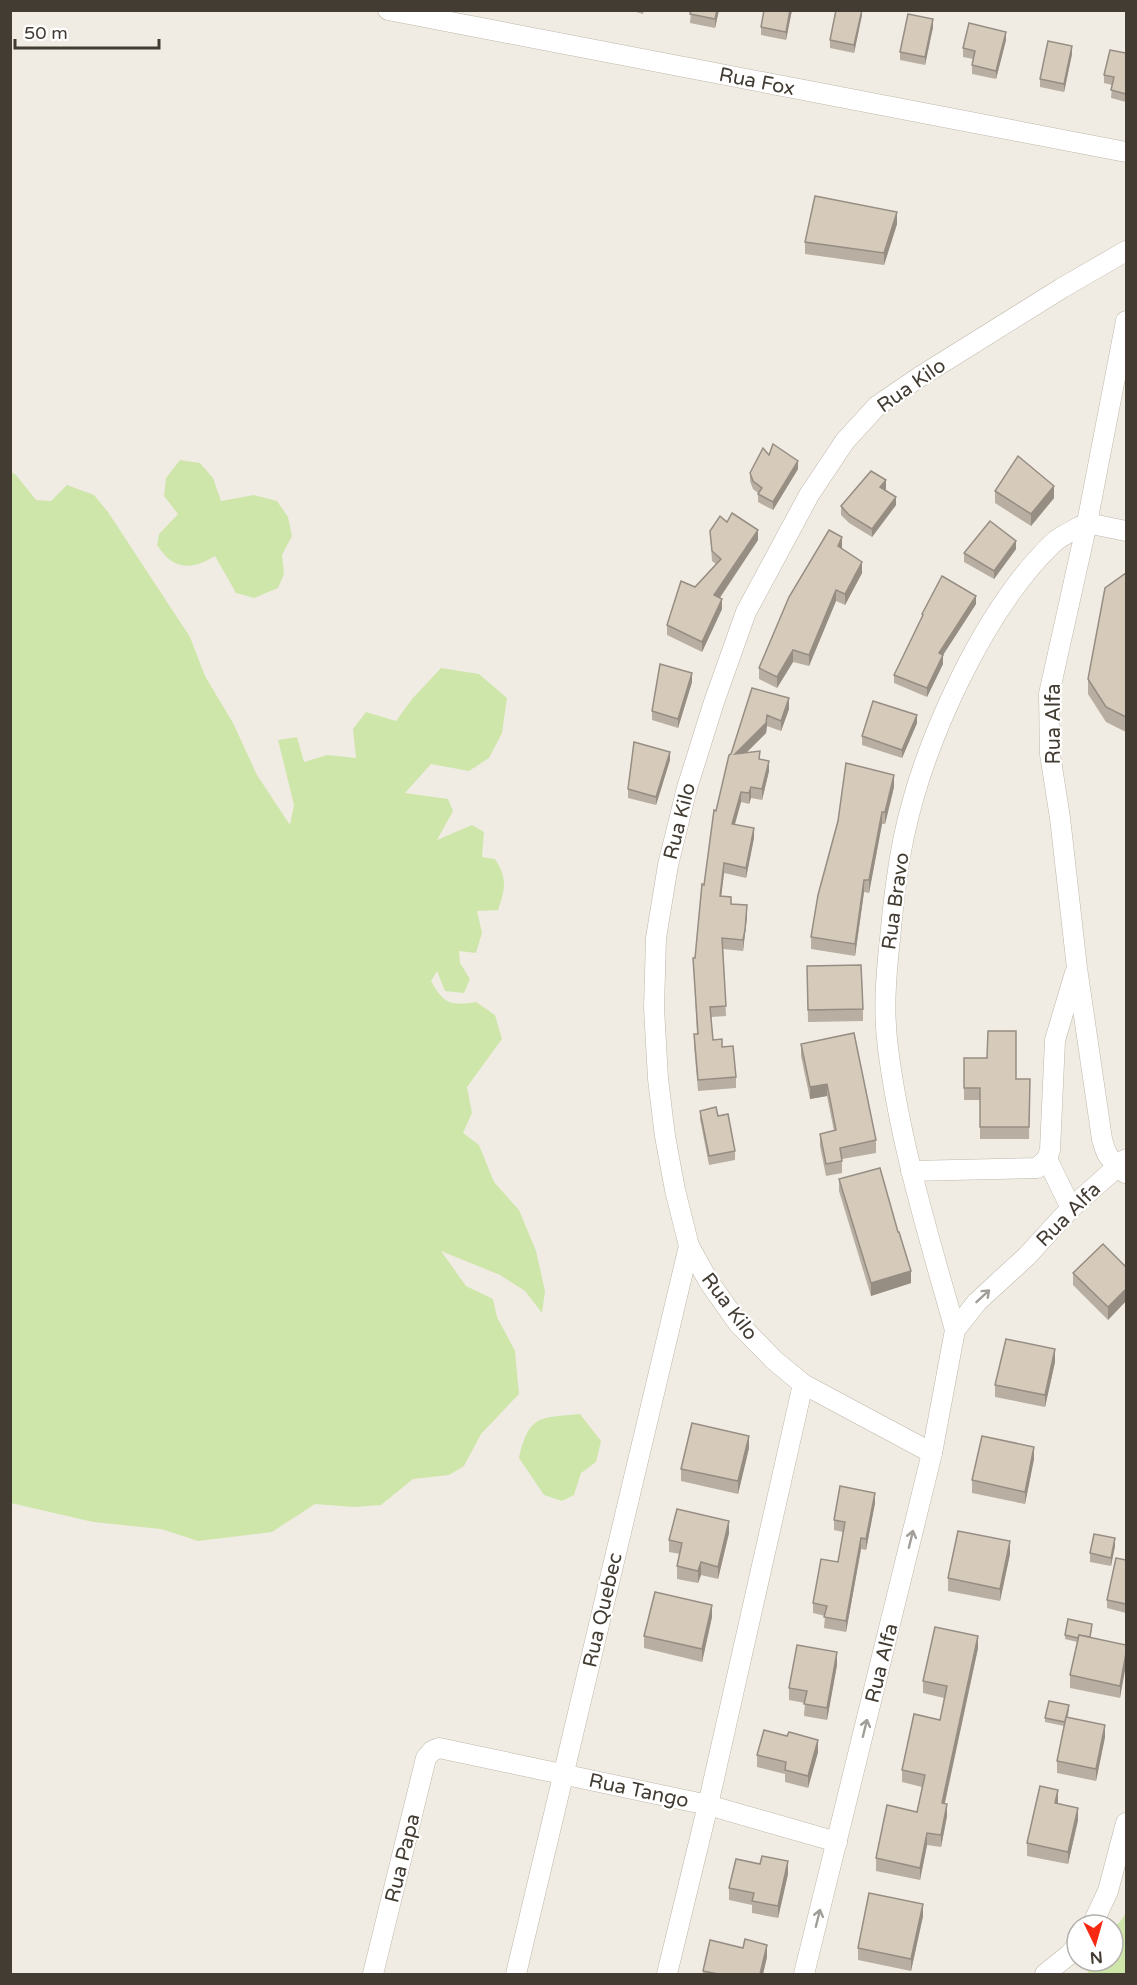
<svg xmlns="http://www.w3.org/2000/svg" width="1137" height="1985" font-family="'Varela Round',sans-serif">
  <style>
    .green { fill: #cfe6ab }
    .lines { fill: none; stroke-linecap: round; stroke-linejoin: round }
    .street-casing { stroke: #bfb6a9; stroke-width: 21 }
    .street { stroke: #fff; stroke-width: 20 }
    .wall { fill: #b8aea1 }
    .shaded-wall { fill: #968d83 }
    .building { fill: #d6cabb; stroke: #968d83; stroke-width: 1.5 }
    .oneway { stroke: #a19e99 }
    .labels { text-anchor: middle; stroke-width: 4.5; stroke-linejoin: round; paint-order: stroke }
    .street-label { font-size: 20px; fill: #433c33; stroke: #fff }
  </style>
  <rect width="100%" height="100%" fill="#f1ece3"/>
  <g class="green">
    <path d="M180,460L200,463L213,478L221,501L254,495L277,501L288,517L292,536L282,555L284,574L278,588L254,598L236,593L215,556C190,571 173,570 157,545L159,534L178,514L164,496L166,478Z"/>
    <path d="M11,472L16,475L36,500L51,501L67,485L94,495L108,512L190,637L205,676L233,723L257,775L290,825L294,805L278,740L297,737L304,762L327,755L356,758L353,729L366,712L396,721L412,699L441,668L479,674L507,698L502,733L489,758L469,771L431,764L405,793L448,799L453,811L437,840L472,825L484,832L482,857L495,859C508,879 505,889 498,910L477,911L482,933L476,953L459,951L460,963L470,979L464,993L445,991L437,971L431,981C444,1004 450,1006 476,1002L495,1015L502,1039L467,1087L472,1113L463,1133L479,1145L494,1182L519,1210L536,1251L545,1291L542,1313L525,1291L500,1275L441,1251L466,1286L493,1299L497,1317L515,1351L519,1394L481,1434L464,1466L449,1475L413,1479L381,1505L354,1507L315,1504L272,1532L198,1541L161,1529L93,1522L11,1503Z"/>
    <path d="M580,1414L601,1441L596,1462L581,1473L574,1495L562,1501L544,1495L519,1458C529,1414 540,1418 580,1414Z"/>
    <polygon points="1126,1913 1126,1974 1087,1974 1089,1967 1095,1961 1113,1961 1113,1927 1119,1923"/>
  </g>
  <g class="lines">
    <defs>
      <g id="street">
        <polyline points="388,10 1126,152"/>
        <polyline points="1047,1159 1071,1208"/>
        <polyline points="911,1171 1037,1168 1047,1159 1050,1150 1055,1040 1075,973"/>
        <path d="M1125,1173C1119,1164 1116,1165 1110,1158C1105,1153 1104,1145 1102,1139L1077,968L1060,818L1050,754L1049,694L1087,523L1126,321"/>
        <path d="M955,1330C929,1237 900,1144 888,1048C883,1012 886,975 890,939C893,905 897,870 904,836C924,742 983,611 1052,544C1061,535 1076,529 1087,523L1126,531"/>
        <polyline points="932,1453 803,1384 774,1360 738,1323 709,1282 689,1246 675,1190 665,1136 658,1079 654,1008 656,938 668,865 687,788 714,702 746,612 809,495 845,441 877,406 921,376 1062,288 1126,251"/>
        <polyline points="1092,1925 1108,1891 1126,1823"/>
        <polyline points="373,1974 426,1758 432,1751 439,1748 708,1805 837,1842"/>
        <polyline points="516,1974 689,1246"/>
        <polyline points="667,1974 708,1805 803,1384"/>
        <polyline points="804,1974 932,1453 955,1330 977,1302 1027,1256 1071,1208 1126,1159"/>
        <polyline points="1045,1974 1070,1954 1077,1945"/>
      </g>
    </defs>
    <use href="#street" class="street-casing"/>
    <use href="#street" class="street"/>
  </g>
  <g class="wall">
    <polygon points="629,10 644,10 643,14"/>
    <polygon points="689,10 719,10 715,28 690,23 691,11"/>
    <polygon points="764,10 792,10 786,40 761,35 761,27"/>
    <polygon points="862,10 862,15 854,53 830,48 830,40"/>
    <polygon points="933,27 925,65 900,60 900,52"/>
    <polygon points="1006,40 996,79 972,74 972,65 973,59 963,57 963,48"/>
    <polygon points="1126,53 1126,102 1111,98 1112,85 1104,83 1104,75"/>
    <polygon points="1072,54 1064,92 1040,87 1040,79"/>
    <polygon points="897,224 884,265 805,254 805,242"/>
    <polygon points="769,455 798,469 773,510 758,502 758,493 753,489 750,481 750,473"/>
    <polygon points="886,489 885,490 896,505 872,537 849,523 841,515 841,506"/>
    <polygon points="995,491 1054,498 1031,526 995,503"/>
    <polygon points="1126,493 1126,517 1125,517 1125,501"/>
    <polygon points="727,522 758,540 720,598 722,609 702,652 667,635 667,625 695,587 716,564 712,561 710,531"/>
    <polygon points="842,549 862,573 845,605 836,601 809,666 793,662 777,688 759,679 759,668"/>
    <polygon points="1016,549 994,579 964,562 964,553"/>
    <polygon points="1126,573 1126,732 1106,722 1088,694 1088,679"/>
    <polygon points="976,604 943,655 943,664 927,697 894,683 894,675 922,618 922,614"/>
    <polygon points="692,682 678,728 652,720 652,711"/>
    <polygon points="752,688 789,709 781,731 767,726 766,733 746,753 760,760 769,771 762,800 751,798 749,804 741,802 735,824 754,838 746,878 724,873 721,896 747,916 743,951 723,949 726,1016 711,1017 713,1040 722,1047 736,1077 736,1088 698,1091 694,1045 694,1034 697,1034 693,958 695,958 704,885 716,811 731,754"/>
    <polygon points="917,723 902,758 862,745 862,736"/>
    <polygon points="670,760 656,805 628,798 628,789"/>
    <polygon points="894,787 885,824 882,824 869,893 864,892 855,956 811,949 811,937"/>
    <polygon points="807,966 863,1009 863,1021 808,1022"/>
    <polygon points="801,1044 876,1140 876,1153 842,1159 842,1173 826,1176 820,1146 820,1134 834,1131 827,1096 810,1099 801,1056"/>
    <polygon points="964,1058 1016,1079 1030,1079 1029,1139 980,1139 980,1100 964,1100"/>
    <polygon points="700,1111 718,1116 735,1151 735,1160 709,1165 700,1119"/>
    <polygon points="839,1179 911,1283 871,1296 839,1191"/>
    <polygon points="1126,1267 1126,1301 1108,1320 1073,1285 1073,1273"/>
    <polygon points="1055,1362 1045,1407 995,1397 995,1385"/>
    <polygon points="749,1448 738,1494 681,1481 681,1469"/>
    <polygon points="1034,1459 1025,1504 972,1493 972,1480"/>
    <polygon points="875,1503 866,1550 861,1549 846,1632 824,1628 825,1616 813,1613 813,1603 838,1562 843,1532 834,1530 834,1520"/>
    <polygon points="1126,1506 1126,1525 1125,1525 1125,1512"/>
    <polygon points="729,1533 718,1579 701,1575 698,1583 677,1579 677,1566 680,1554 669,1552 669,1540"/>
    <polygon points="1115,1546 1111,1566 1090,1562 1090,1553"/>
    <polygon points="1010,1554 1000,1601 948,1591 948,1578"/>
    <polygon points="1126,1560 1126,1613 1107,1608 1107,1600"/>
    <polygon points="712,1617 702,1662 644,1648 644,1636"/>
    <polygon points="1092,1628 1090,1637 1126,1645 1120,1698 1070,1688 1070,1675 1077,1642 1065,1639 1065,1635"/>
    <polygon points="978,1648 945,1803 947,1816 941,1847 927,1845 920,1880 876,1871 876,1858 917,1812 922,1787 902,1782 902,1770 940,1720 944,1698 923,1693 923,1681"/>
    <polygon points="837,1665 827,1720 804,1716 805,1703 789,1700 789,1688"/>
    <polygon points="1069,1709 1068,1717 1105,1737 1096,1781 1057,1773 1057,1761 1064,1726 1045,1722 1045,1718"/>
    <polygon points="818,1752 808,1788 785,1782 785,1774 757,1767 757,1755"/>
    <polygon points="1058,1802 1058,1804 1078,1820 1068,1864 1027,1856 1027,1843"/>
    <polygon points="788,1874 778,1918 752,1913 752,1905 729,1900 729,1888"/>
    <polygon points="923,1916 911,1971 858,1960 858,1948"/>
    <polygon points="767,1957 763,1974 703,1974 703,1971"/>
  </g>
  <g class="shaded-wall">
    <polygon points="717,10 719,10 715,28 715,19"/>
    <polygon points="790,10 792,10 786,40 786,32"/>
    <polygon points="862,10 862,15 854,53 854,45"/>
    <polygon points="933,19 933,27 925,65 925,57"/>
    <polygon points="1006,32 1006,40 996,79 996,71"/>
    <polygon points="1072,46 1072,54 1064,92 1064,84"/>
    <polygon points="897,212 897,224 884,265 884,253"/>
    <polygon points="798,461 798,469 773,510 773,502"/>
    <polygon points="886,480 886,489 880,495 880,487"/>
    <polygon points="1054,486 1054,498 1031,526 1031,514"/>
    <polygon points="896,497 896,505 872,537 872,529"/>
    <polygon points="758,530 758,540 714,606 714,595"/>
    <polygon points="842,537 842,548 838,557 838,546"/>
    <polygon points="1016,541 1016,549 994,579 994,571"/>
    <polygon points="862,562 862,573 845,605 845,594"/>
    <polygon points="836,590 836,601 809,666 809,655"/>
    <polygon points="976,596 976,604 943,655 943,664 927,697 927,688 939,653"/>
    <polygon points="722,599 722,609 702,652 702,642"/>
    <polygon points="793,650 793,662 777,688 777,677"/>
    <polygon points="692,673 692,682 678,728 678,719"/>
    <polygon points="789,698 789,709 781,731 781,721"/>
    <polygon points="767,715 767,726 766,733 735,764 735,754"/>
    <polygon points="917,715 917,723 902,758 902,750"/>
    <polygon points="670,752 670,760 656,805 656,797"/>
    <polygon points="769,761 769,771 762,800 762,789"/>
    <polygon points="894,775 894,787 885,824 885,812"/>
    <polygon points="751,787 751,798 749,804 749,793"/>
    <polygon points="741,792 741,802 732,834 732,824"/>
    <polygon points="882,812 882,824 869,893 869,880"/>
    <polygon points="754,828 754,838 746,878 746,868"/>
    <polygon points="724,863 724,873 720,907 720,896"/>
    <polygon points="864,880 864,892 855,956 855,944"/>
    <polygon points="747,905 747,916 743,951 743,940"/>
    <polygon points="827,1084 827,1096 810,1099 810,1087"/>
    <polygon points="911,1271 911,1283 871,1296 871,1283"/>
    <polygon points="1126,1289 1126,1301 1108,1320 1108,1307"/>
    <polygon points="1055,1349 1055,1362 1045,1407 1045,1395"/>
    <polygon points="749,1436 749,1448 738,1494 738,1481"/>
    <polygon points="1034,1447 1034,1459 1025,1504 1025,1492"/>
    <polygon points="875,1493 875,1503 866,1550 866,1539"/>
    <polygon points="729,1521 729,1533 718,1579 718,1567"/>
    <polygon points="861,1538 861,1549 846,1632 846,1621"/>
    <polygon points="1115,1538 1115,1546 1111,1566 1111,1558"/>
    <polygon points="1010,1541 1010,1554 1000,1601 1000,1589"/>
    <polygon points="701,1562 701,1575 698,1583 698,1571"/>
    <polygon points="712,1605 712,1617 702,1662 702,1649"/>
    <polygon points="978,1636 978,1648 942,1815 942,1803"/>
    <polygon points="837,1652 837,1665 827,1720 827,1708"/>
    <polygon points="1126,1653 1126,1665 1120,1698 1120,1686"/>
    <polygon points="1105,1725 1105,1737 1096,1781 1096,1769"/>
    <polygon points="818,1740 818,1752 808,1788 808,1776"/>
    <polygon points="1058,1790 1058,1802 1055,1815 1055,1803"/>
    <polygon points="947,1804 947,1816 941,1847 941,1835"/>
    <polygon points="1078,1808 1078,1820 1068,1864 1068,1852"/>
    <polygon points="927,1833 927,1845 920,1880 920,1868"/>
    <polygon points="788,1861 788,1874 778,1918 778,1906"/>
    <polygon points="923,1904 923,1916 911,1971 911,1959"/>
    <polygon points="767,1945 767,1957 763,1974 760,1974"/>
  </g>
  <g class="building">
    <polygon points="691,10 717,10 715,19 690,14"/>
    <polygon points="764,10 790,10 786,32 761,27"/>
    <polygon points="836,10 862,10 854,45 830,40"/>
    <polygon points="908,14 933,19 925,57 900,52"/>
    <polygon points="969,23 1006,32 996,71 972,65 975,51 963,48"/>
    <polygon points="1048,41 1072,46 1064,84 1040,79"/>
    <polygon points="1110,50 1126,53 1126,94 1111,90 1114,77 1104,75"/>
    <polygon points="815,196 897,212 884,253 805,242"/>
    <polygon points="773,444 798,461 773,502 758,494 762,488 753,481 750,473 763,448 769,455"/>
    <polygon points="1018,456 1054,486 1031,514 995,491"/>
    <polygon points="871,471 886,480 880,487 896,497 872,529 849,515 841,506"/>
    <polygon points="732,513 758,530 714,595 722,599 702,642 667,625 681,581 695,587 721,559 712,551 710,531 720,516 727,522"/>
    <polygon points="990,521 1016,541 994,571 964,553"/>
    <polygon points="829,530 842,537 838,546 862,562 845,594 836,590 809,655 793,650 777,677 759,668 789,597"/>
    <polygon points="1126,573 1126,717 1106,707 1088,679 1105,588"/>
    <polygon points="942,576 976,596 939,653 943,655 927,688 894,675 923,615 922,614"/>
    <polygon points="660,664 692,673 678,719 652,711"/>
    <polygon points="752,688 789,698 781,721 767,715 766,723 735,754 760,751 759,759 769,761 762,789 751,787 749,793 741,792 732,824 754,828 746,868 724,863 720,896 731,897 731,904 747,905 745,930 743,940 722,938 726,1006 710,1007 713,1040 722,1039 722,1047 733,1046 736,1077 698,1080 694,1034 698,1034 693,958 695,958 702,884 704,885 714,810 716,811 729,755 731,754"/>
    <polygon points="873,701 917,715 902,750 862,736"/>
    <polygon points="634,742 670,752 656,797 628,789"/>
    <polygon points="846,763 894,775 885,812 882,812 869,880 864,880 855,944 811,937 818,895 838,821"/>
    <polygon points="861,965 863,1009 808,1010 807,966"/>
    <polygon points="988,1031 1016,1031 1016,1079 1030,1079 1029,1127 980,1127 980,1088 964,1088 964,1058 987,1058"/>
    <polygon points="854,1033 876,1140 840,1148 842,1161 826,1164 820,1134 836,1130 827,1084 810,1087 801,1044"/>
    <polygon points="716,1107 718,1116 728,1114 735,1151 709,1156 700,1111"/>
    <polygon points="880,1168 898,1232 899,1232 911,1271 871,1283 839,1179"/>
    <polygon points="1103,1244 1126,1267 1126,1289 1108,1307 1073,1273"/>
    <polygon points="1006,1339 1055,1349 1045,1395 995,1385"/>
    <polygon points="692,1423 749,1436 738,1481 681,1469"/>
    <polygon points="982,1436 1034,1447 1025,1492 972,1480"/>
    <polygon points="840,1486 875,1493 866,1539 861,1538 846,1621 824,1617 827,1606 813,1603 821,1559 838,1562 845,1522 834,1520"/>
    <polygon points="677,1509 729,1521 718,1567 701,1562 698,1571 677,1566 682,1543 669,1540"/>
    <polygon points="958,1531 1010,1541 1000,1589 948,1578"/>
    <polygon points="1094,1534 1115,1538 1111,1558 1090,1553"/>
    <polygon points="1116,1558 1126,1560 1126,1604 1107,1600"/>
    <polygon points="655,1592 712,1605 702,1649 644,1636"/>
    <polygon points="1068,1619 1092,1624 1090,1637 1079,1635 1078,1638 1065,1635"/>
    <polygon points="935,1627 978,1636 942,1803 947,1804 941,1835 927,1833 920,1868 876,1858 887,1805 917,1812 925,1775 902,1770 914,1714 940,1720 947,1686 923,1681"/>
    <polygon points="1079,1635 1126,1645 1126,1653 1120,1686 1070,1675"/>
    <polygon points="797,1645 837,1652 827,1708 804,1704 807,1691 789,1688"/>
    <polygon points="1049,1701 1069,1705 1065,1722 1045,1718"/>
    <polygon points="1066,1717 1105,1725 1096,1769 1057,1761"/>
    <polygon points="764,1730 787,1736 789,1732 818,1740 808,1776 785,1770 786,1762 757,1755"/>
    <polygon points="1040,1786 1058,1790 1055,1803 1078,1808 1068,1852 1027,1843"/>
    <polygon points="762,1856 788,1861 778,1906 752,1901 754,1893 729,1888 736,1859 760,1864"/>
    <polygon points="869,1893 923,1904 911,1959 858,1948"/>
    <polygon points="745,1939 767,1945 760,1974 718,1974 703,1971 710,1940 743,1948"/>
  </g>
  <defs><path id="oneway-shaft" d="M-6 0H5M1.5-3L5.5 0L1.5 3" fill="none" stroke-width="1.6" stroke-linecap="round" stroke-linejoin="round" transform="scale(1.5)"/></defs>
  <g class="oneway">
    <use href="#oneway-shaft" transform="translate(983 1296) rotate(-43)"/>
    <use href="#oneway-shaft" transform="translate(911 1539) rotate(-76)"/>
    <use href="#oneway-shaft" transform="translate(865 1728) rotate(-76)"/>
    <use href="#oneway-shaft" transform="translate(818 1918) rotate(-76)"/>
  </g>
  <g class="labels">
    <g class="street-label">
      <text transform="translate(757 81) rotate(11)" y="7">Rua Fox</text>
      <text transform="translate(911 385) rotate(-35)" y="7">Rua Kilo</text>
      <text transform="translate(1053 724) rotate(-90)" y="7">Rua Alfa</text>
      <text transform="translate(679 821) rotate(-76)" y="7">Rua Kilo</text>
      <text transform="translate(895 901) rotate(-82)" y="7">Rua Bravo</text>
      <text transform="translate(1068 1214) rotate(-45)" y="7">Rua Alfa</text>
      <text transform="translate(730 1306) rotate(53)" y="7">Rua Kilo</text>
      <text transform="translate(602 1610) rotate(-77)" y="7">Rua Quebec</text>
      <text transform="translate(881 1663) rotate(-76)" y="7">Rua Alfa</text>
      <text transform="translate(639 1790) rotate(12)" y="7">Rua Tango</text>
      <text transform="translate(402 1858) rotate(-76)" y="7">Rua Papa</text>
    </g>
  </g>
  <rect width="1137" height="1985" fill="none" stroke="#433c33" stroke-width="24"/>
  <g transform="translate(1095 1943) rotate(175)"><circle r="28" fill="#ffffff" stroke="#b4b1ad" stroke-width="1.5"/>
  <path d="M0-4.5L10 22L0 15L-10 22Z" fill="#f82913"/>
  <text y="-9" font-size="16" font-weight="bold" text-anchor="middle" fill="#433c33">N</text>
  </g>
  <path d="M15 39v9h144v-9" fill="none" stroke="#433c33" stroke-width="3"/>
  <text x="24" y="39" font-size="18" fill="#433c33" stroke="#ffffff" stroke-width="4.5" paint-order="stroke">50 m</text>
</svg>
